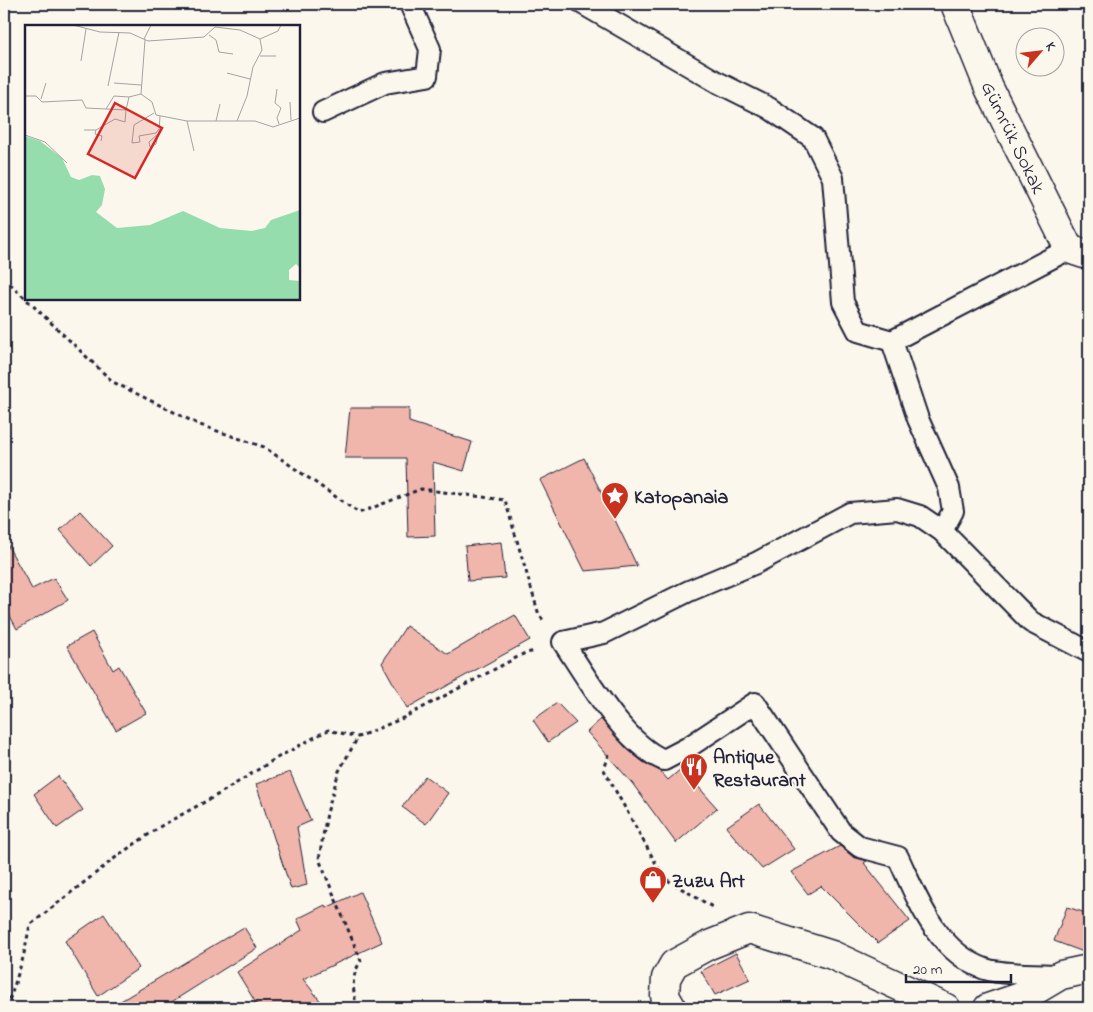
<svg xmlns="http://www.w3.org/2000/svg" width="1093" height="1012" font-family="'Indie Flower',sans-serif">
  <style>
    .building { fill: #f0b6ab; stroke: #22223b }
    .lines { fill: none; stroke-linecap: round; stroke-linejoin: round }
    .lane-casing { stroke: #22223b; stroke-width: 24 }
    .street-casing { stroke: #22223b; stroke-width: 31 }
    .path { stroke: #22223b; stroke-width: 3; stroke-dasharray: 4 4; stroke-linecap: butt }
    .lane { stroke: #fbf7ec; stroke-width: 20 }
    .street { stroke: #fbf7ec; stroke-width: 28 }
    .labels { text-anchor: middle; stroke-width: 4.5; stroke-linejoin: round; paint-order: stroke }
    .street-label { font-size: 20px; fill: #22223b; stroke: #fbf7ec }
    .poi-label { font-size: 20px; font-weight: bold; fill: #22223b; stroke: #fbf7ec; text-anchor: start }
    .inset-road { fill: none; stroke: #a4a2a5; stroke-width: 1 }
    .view { fill: #d62828; fill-opacity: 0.15; stroke: #d62828; stroke-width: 2.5 }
    .inset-edge { fill: none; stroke: #22223b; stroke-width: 2.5 }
  </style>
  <rect width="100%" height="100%" fill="#fbf7ec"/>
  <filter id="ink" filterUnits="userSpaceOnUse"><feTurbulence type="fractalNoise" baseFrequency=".02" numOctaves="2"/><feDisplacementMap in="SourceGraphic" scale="10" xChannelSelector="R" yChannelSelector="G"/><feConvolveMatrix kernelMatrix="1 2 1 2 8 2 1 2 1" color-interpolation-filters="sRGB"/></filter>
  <g filter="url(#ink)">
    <g class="building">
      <polygon points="350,408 409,408 409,422 472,442 464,471 433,462 435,536 408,537 406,458 345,458"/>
      <polygon points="584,458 615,520 637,566 585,571 540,480"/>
      <polygon points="80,511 112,546 91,566 60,530"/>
      <polygon points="4,539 32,589 54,578 68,600 17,629 4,605"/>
      <polygon points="501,542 505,578 468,581 465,546"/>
      <polygon points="515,615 530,640 407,708 382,663 406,626 448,654"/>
      <polygon points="92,632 113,670 119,666 146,713 116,730 67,646"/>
      <polygon points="557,703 576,723 548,742 533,720"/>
      <polygon points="601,719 627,749 643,762 660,771 668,780 682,768 717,808 676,843 632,783 587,732"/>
      <polygon points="290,772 311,821 297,827 307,885 291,889 256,784"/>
      <polygon points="58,776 83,810 57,828 34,794"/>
      <polygon points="425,776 448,793 426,824 402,807"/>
      <polygon points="759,804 794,849 762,869 726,827"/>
      <polygon points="840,846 853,857 867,861 864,863 910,921 878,943 821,886 808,894 791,872"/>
      <polygon points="360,892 382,942 303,979 326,1008 259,1008 237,972 302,930 297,919 325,905 326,908"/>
      <polygon points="1067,907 1089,914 1089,954 1054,941"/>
      <polygon points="104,914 139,968 98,996 65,941"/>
      <polygon points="244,927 257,948 162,1008 109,1008"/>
      <polygon points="736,953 750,979 715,995 701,971"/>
    </g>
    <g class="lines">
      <defs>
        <g id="lane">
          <polyline points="583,4 717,82 769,108 813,138 833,178 843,302 858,331 892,341 1069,249"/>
          <polyline points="323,112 385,83 427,76 430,49 410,4"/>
          <polyline points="892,341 918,419 949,488 953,511 942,531"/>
          <path d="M1061,975C1040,974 1003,975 985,969C936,951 918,900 898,857L860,847L841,832L755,703L687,748L664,760C624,744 587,678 563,642L604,633L689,591L756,563L850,513L897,509L920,516L942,531L1031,622L1089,652"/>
        </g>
        <g id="street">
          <polyline points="955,4 989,88 1069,249 1084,254 1089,253"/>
          <polyline points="672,1008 665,996 666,978 674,964 709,945 749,929 832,955 946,1008"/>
          <polyline points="988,1008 1029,994 1061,975 1089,969"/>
        </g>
      </defs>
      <use href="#lane" class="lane-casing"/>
      <use href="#street" class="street-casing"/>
      <g class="path">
        <polyline points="4,278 113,382 200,425 264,447 359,513 421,489 505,500 539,615 545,622"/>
        <polyline points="609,754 604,770 664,878 714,908"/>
        <polyline points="4,1006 11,996 23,958 30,925 120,854 161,826 219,794 275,759 328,730 358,737 403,718 525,653 536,651"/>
        <path d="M357,1008C353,990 350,977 361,961L319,859L327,813L339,771L358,737"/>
      </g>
      <use href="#lane" class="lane"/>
      <use href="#street" class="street"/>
    </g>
  </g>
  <defs>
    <symbol id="sight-pin" viewBox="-11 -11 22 30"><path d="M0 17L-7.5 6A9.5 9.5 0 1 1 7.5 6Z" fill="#c8321e" stroke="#fbf7ec"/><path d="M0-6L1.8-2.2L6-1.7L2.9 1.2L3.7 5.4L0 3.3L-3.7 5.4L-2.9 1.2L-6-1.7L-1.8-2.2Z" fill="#fff"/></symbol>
    <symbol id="restaurant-pin" viewBox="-11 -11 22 30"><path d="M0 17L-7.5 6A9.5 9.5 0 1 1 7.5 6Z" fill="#c8321e" stroke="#fbf7ec"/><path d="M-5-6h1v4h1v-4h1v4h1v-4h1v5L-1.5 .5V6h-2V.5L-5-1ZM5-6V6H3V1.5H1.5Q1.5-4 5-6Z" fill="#fff"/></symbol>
    <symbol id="shop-pin" viewBox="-11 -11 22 30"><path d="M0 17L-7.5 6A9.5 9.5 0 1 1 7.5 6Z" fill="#c8321e" stroke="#fbf7ec"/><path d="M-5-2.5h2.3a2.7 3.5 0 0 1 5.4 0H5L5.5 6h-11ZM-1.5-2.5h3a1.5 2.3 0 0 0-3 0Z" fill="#fff"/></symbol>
  </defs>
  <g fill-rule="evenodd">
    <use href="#sight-pin" x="599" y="480" width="32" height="43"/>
    <use href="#restaurant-pin" x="678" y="751" width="32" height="43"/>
    <use href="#shop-pin" x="637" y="864" width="32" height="43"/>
  </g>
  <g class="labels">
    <g class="street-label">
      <text transform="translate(1014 137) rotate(64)" y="7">Gümrük Sokak</text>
    </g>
    <g class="poi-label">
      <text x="634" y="503">Katopanaia</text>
      <text x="713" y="763">Antique<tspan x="713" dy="23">Restaurant</tspan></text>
      <text x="672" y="887">Zuzu Art</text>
    </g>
  </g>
  <g transform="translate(25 25)">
    <rect width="275" height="275" fill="#fbf7ec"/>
    <path d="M0,111L15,116L37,133L46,152L54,155L67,150L75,151L80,164L77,180L71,187L92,203L125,200L158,186L195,203L227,206L240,203L246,195L275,185V243L271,239L264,245V255L275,256V275H0Z" fill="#95ddac"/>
    <path class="inset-road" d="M48,0L75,7L105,8L123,16L179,12L190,2L215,5L235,14L253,6L256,0M184,10L191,15L194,27L208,29M119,14L126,0M235,31H251M56,36L61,4M202,48L225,54M89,58L116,60M83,61L94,7M252,64L250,78L256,83L252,93L254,99M116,69L127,77L131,90L162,96H230L248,102L275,93M116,69L120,15M0,71H11L17,77L57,75L61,83L101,85L104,72L116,69M16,74L21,58M265,77L266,95M81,84L89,71L104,72M129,88L109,100L107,118L115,117L114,111L131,108L134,104M162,96L169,126M191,96L195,79M212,96L222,71L228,42L237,25L235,14M59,105H71L90,94L100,97L101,85M71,105L70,109L77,111L76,116M0,110L20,117L42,138M133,110L131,119L125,122L124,117L134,108L135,91"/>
    <path class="view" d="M90,78L137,103L110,153L63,129Z"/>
    <rect width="275" height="275" class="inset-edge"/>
  </g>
  <rect width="1093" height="1012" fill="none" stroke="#fbf7ec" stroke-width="20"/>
  <rect x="10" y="10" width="1073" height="992" fill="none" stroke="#22223b" stroke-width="2" filter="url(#ink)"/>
  <g transform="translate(1040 52) rotate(62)"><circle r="24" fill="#fbf7ec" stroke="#a4a2a5"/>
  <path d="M0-4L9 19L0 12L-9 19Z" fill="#c8321e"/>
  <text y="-8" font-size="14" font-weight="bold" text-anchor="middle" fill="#22223b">K</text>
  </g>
  <path d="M906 974v8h105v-8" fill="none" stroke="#22223b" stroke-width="2.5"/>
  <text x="913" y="974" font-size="15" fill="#22223b" stroke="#fbf7ec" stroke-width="4" paint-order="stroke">20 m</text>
</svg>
